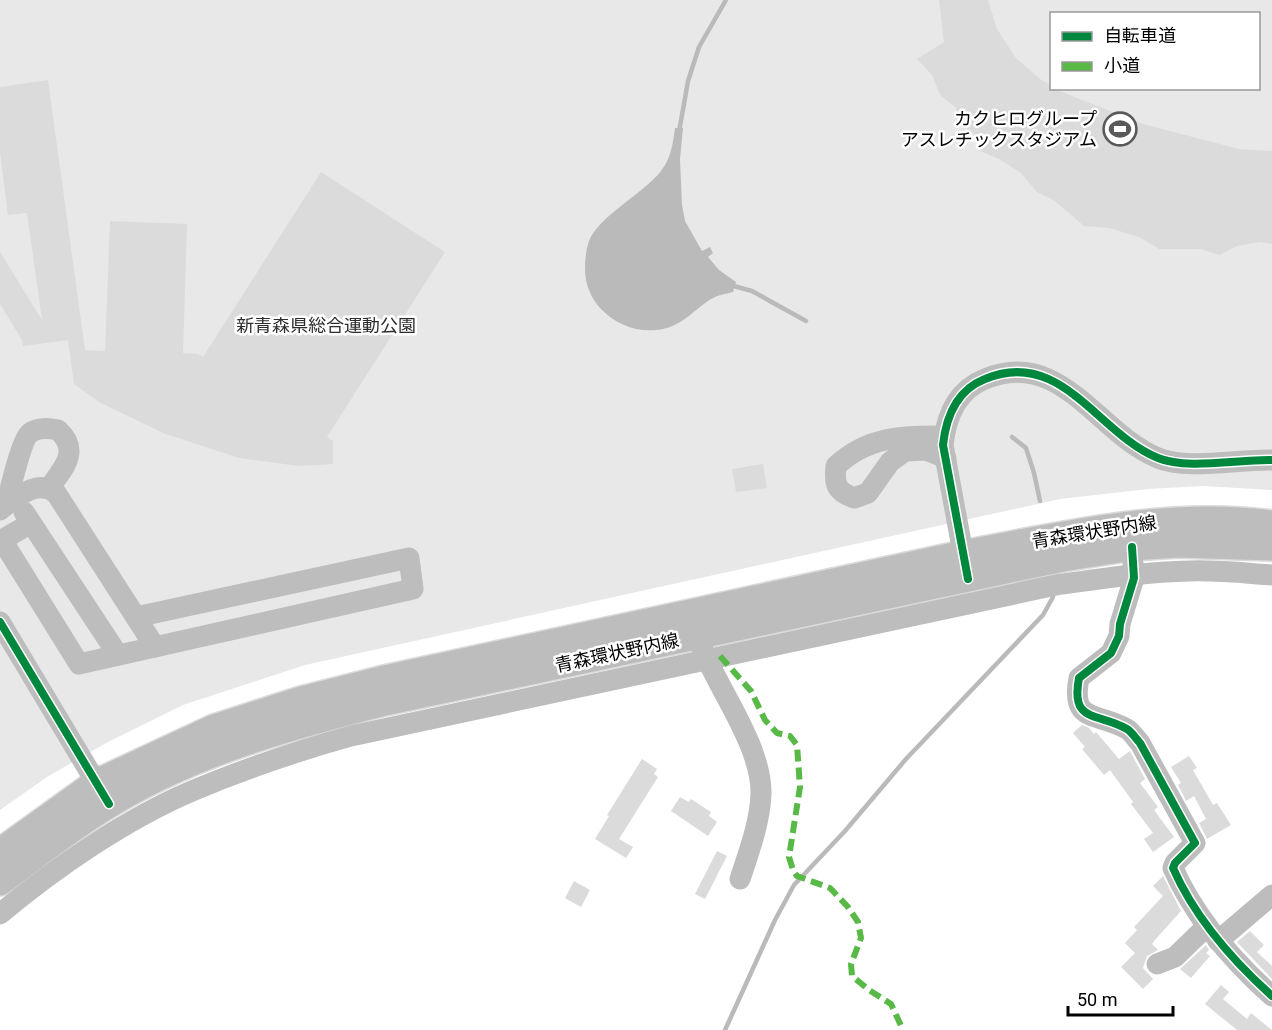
<svg xmlns="http://www.w3.org/2000/svg" width="1272" height="1030" font-family="Roboto,'Noto Sans JP',sans-serif">
  <style>
    .green { fill: #e8e8e8; fill-rule: evenodd }
    .water { fill: #bababa }
    .lines { fill: none; stroke-linecap: round; stroke-linejoin: round }
    .stream { stroke: #bababa; stroke-width: 4.5 }
    .building { fill: #dbdbdb }
    .major-casing { stroke: #dbdbdb; stroke-width: 30 }
    .minor { stroke: #bdbdbd; stroke-width: 21 }
    .major { stroke: #bdbdbd; stroke-width: 27 }
    .quiet { stroke: #58b947; stroke-width: 6; stroke-dasharray: 12 6; stroke-linecap: butt }
    .cycleway-casing { stroke: #fff; stroke-width: 11 }
    .cycleway { stroke: #00873e; stroke-width: 8 }
    .labels { text-anchor: middle; stroke-width: 5; stroke-linejoin: round; paint-order: stroke }
    .poi-label { font-size: 18px; fill: #000; stroke: #fff; text-anchor: end }
    .park-label { font-size: 18px; fill: #2c2c2c; stroke: #fff }
    .street-label { font-size: 18px; fill: #000; stroke: #fff }
  </style>
  <rect width="100%" height="100%" fill="#fff"/>
  <path class="green" d="M0,0H1272V490L1203,486L1148,489L1060,499L305,665L183,705L106,743L47,777L0,810ZM1052,14H1258V88H1052Z"/>
  <path class="water" d="M675,128H683L680,159L682,205L685,221L702,251L710,247L713,253L708,257L719,270L736,282L733,292C725,294 718,295 711,299C692,311 681,328 656,330C635,332 616,324 602,310C591,299 585,284 585,269C585,259 586,250 589,241C599,216 644,193 661,171C671,158 673,143 675,128Z"/>
  <g class="lines">
    <g class="stream">
      <polyline points="679,132 688,81 699,47 726,0"/>
      <polyline points="730,285 752,291 806,321"/>
      <polyline points="1012,437 1026,448 1034,473 1040,501"/>
      <polyline points="725,1030 775,920 794,885 845,831 906,759 1043,615 1053,597"/>
    </g>
  </g>
  <g class="building">
    <polygon points="939,0 988,0 997,29 1015,57 1040,79 1052,86 1052,88 1143,124 1239,149 1272,151 1272,244 1260,242 1237,246 1220,255 1200,249 1159,249 1139,237 1109,228 1084,226 1055,201 1037,192 1021,173 999,159 980,151 974,134 961,124 956,108 940,95 932,75 917,59 944,42"/>
    <polygon points="48,80 85,350 105,351 110,221 187,224 183,353 198,354 203,357 321,172 445,252 327,437 333,441 333,464 299,466 239,458 163,433 99,402 74,384 68,340 23,346 22,340 0,304 0,252 42,320 27,213 8,215 0,153 0,87"/>
    <polygon points="763,464 767,488 736,492 732,469"/>
    <polygon points="1082,725 1089,728 1094,734 1096,732 1119,759 1130,751 1145,779 1140,783 1158,807 1154,810 1174,837 1153,852 1144,839 1153,833 1131,804 1133,802 1110,770 1104,775 1082,749 1085,747 1073,733"/>
    <polygon points="1189,756 1197,768 1193,770 1213,805 1217,803 1231,825 1207,839 1199,823 1206,819 1194,796 1186,801 1178,785 1181,783 1171,767"/>
    <polygon points="642,759 657,769 654,774 658,777 619,839 633,847 626,858 595,839 609,816 607,815"/>
    <polygon points="680,797 689,802 691,799 711,812 709,816 717,822 708,836 671,811"/>
    <polygon points="717,851 727,856 705,899 695,894"/>
    <polygon points="1163,876 1181,911 1154,941 1152,944 1158,950 1147,956 1143,968 1153,979 1143,989 1121,967 1135,953 1125,943 1137,930 1134,927 1163,896 1153,886"/>
    <polygon points="574,881 590,890 581,907 565,898"/>
    <polygon points="1250,931 1264,945 1257,952 1272,966 1272,979 1237,942"/>
    <polygon points="1206,945 1209,950 1206,953 1210,956 1191,978 1180,969"/>
    <polygon points="1221,985 1229,992 1223,999 1247,1019 1251,1013 1272,1030 1237,1030 1205,1004"/>
  </g>
  <g class="lines">
    <defs>
      <g id="major">
        <path d="M0,852L96,783L214,728L301,700L380,680L963,554C1065,535 1168,510 1272,524"/>
        <path d="M0,882C35,856 70,828 108,805C191,753 291,726 385,702L1063,558L1132,547L1178,544L1272,547"/>
      </g>
    </defs>
    <use href="#major" class="major-casing"/>
    <g class="minor">
      <path d="M944,436C903,436 868,436 836,466C834,485 836,491 854,498L868,493L890,462L905,451L926,450L946,458"/>
      <path d="M6,505C10,491 21,440 30,433C38,427 49,428 58,430C81,451 63,469 49,488"/>
      <path d="M0,510C16,498 37,478 56,493L155,647"/>
      <polyline points="24,512 118,655"/>
      <polyline points="31,523 2,540 79,664 413,589 409,558 136,617"/>
      <path d="M1133,563L1134,578L1120,624L1119,636L1111,653L1079,678C1070,724 1098,712 1127,729C1132,732 1136,739 1140,743L1195,843L1175,863L1173,868C1195,918 1232,960 1272,996"/>
      <path d="M966,569L943,445C946,417 957,390 985,379C1061,347 1098,434 1158,458C1186,470 1240,459 1272,460"/>
      <polyline points="0,622 103,794"/>
      <path d="M702,648C719,690 762,747 761,794C760,822 749,852 740,879"/>
      <path d="M0,914C55,868 126,819 192,791C244,769 297,751 351,736L1056,585C1100,579 1144,572 1189,571C1217,570 1244,573 1272,575"/>
      <polyline points="1218,941 1272,895"/>
      <polyline points="1157,964 1175,957 1207,926"/>
    </g>
    <use href="#major" class="major"/>
    <polyline class="quiet" points="720,656 751,691 765,720 777,733 790,736 797,745 800,787 789,857 793,870 797,876 830,888 848,907 858,922 861,938 851,964 852,976 869,990 891,1004 903,1030"/>
    <defs>
      <g id="cycleway">
        <path d="M1132,547L1134,578L1120,624L1119,636L1111,653L1079,678C1070,724 1098,712 1127,729C1132,732 1136,739 1140,743L1195,843L1175,863L1173,868C1195,918 1232,960 1272,996"/>
        <path d="M968,579L943,445C946,417 957,390 985,379C1061,347 1098,434 1158,458C1186,470 1240,459 1272,460"/>
        <polyline points="0,622 109,804"/>
      </g>
    </defs>
    <use href="#cycleway" class="cycleway-casing"/>
    <use href="#cycleway" class="cycleway"/>
  </g>
  <defs>
    <symbol id="stadium-ring" viewBox="-11 -11 22 22"><circle r="9.5" fill="#fff" stroke="#595959" stroke-width="1.5"/><path d="M0-5a6.5 5 0 1 0 0 10a6.5 5 0 1 0 0-10ZM-3.5-1.8h7v3.6h-7Z" fill="#595959"/></symbol>
  </defs>
  <g fill-rule="evenodd">
    <use href="#stadium-ring" x="1101" y="110" width="38" height="38"/>
  </g>
  <g class="labels">
    <g class="poi-label">
      <text x="1097" y="125">カクヒログループ<tspan x="1097" dy="21">アスレチックスタジアム</tspan></text>
    </g>
    <g class="park-label">
      <text x="326" y="332">新青森県総合運動公園</text>
    </g>
    <g class="street-label">
      <text transform="translate(1094 532) rotate(-9)" y="6">青森環状野内線</text>
      <text transform="translate(617 653) rotate(-12)" y="6">青森環状野内線</text>
    </g>
  </g>
  <rect x="1050" y="12" width="210" height="78" fill="#ffffff" stroke="#999999" stroke-width="1.5"/>
  <rect x="1062" y="32" width="30" height="9" fill="#00873e" stroke="#999999" stroke-width="1.5"/>
  <text x="1104" y="42" font-size="18" fill="#000000">自転車道</text>
  <rect x="1062" y="62" width="30" height="9" fill="#58b947" stroke="#999999" stroke-width="1.5"/>
  <text x="1104" y="72" font-size="18" fill="#000000">小道</text>
  <path d="M1068 1006v9h105v-9" fill="none" stroke="#000000" stroke-width="3"/>
  <text x="1077" y="1006" font-size="18" fill="#000000" stroke="#ffffff" stroke-width="4.5" paint-order="stroke">50 m</text>
</svg>
